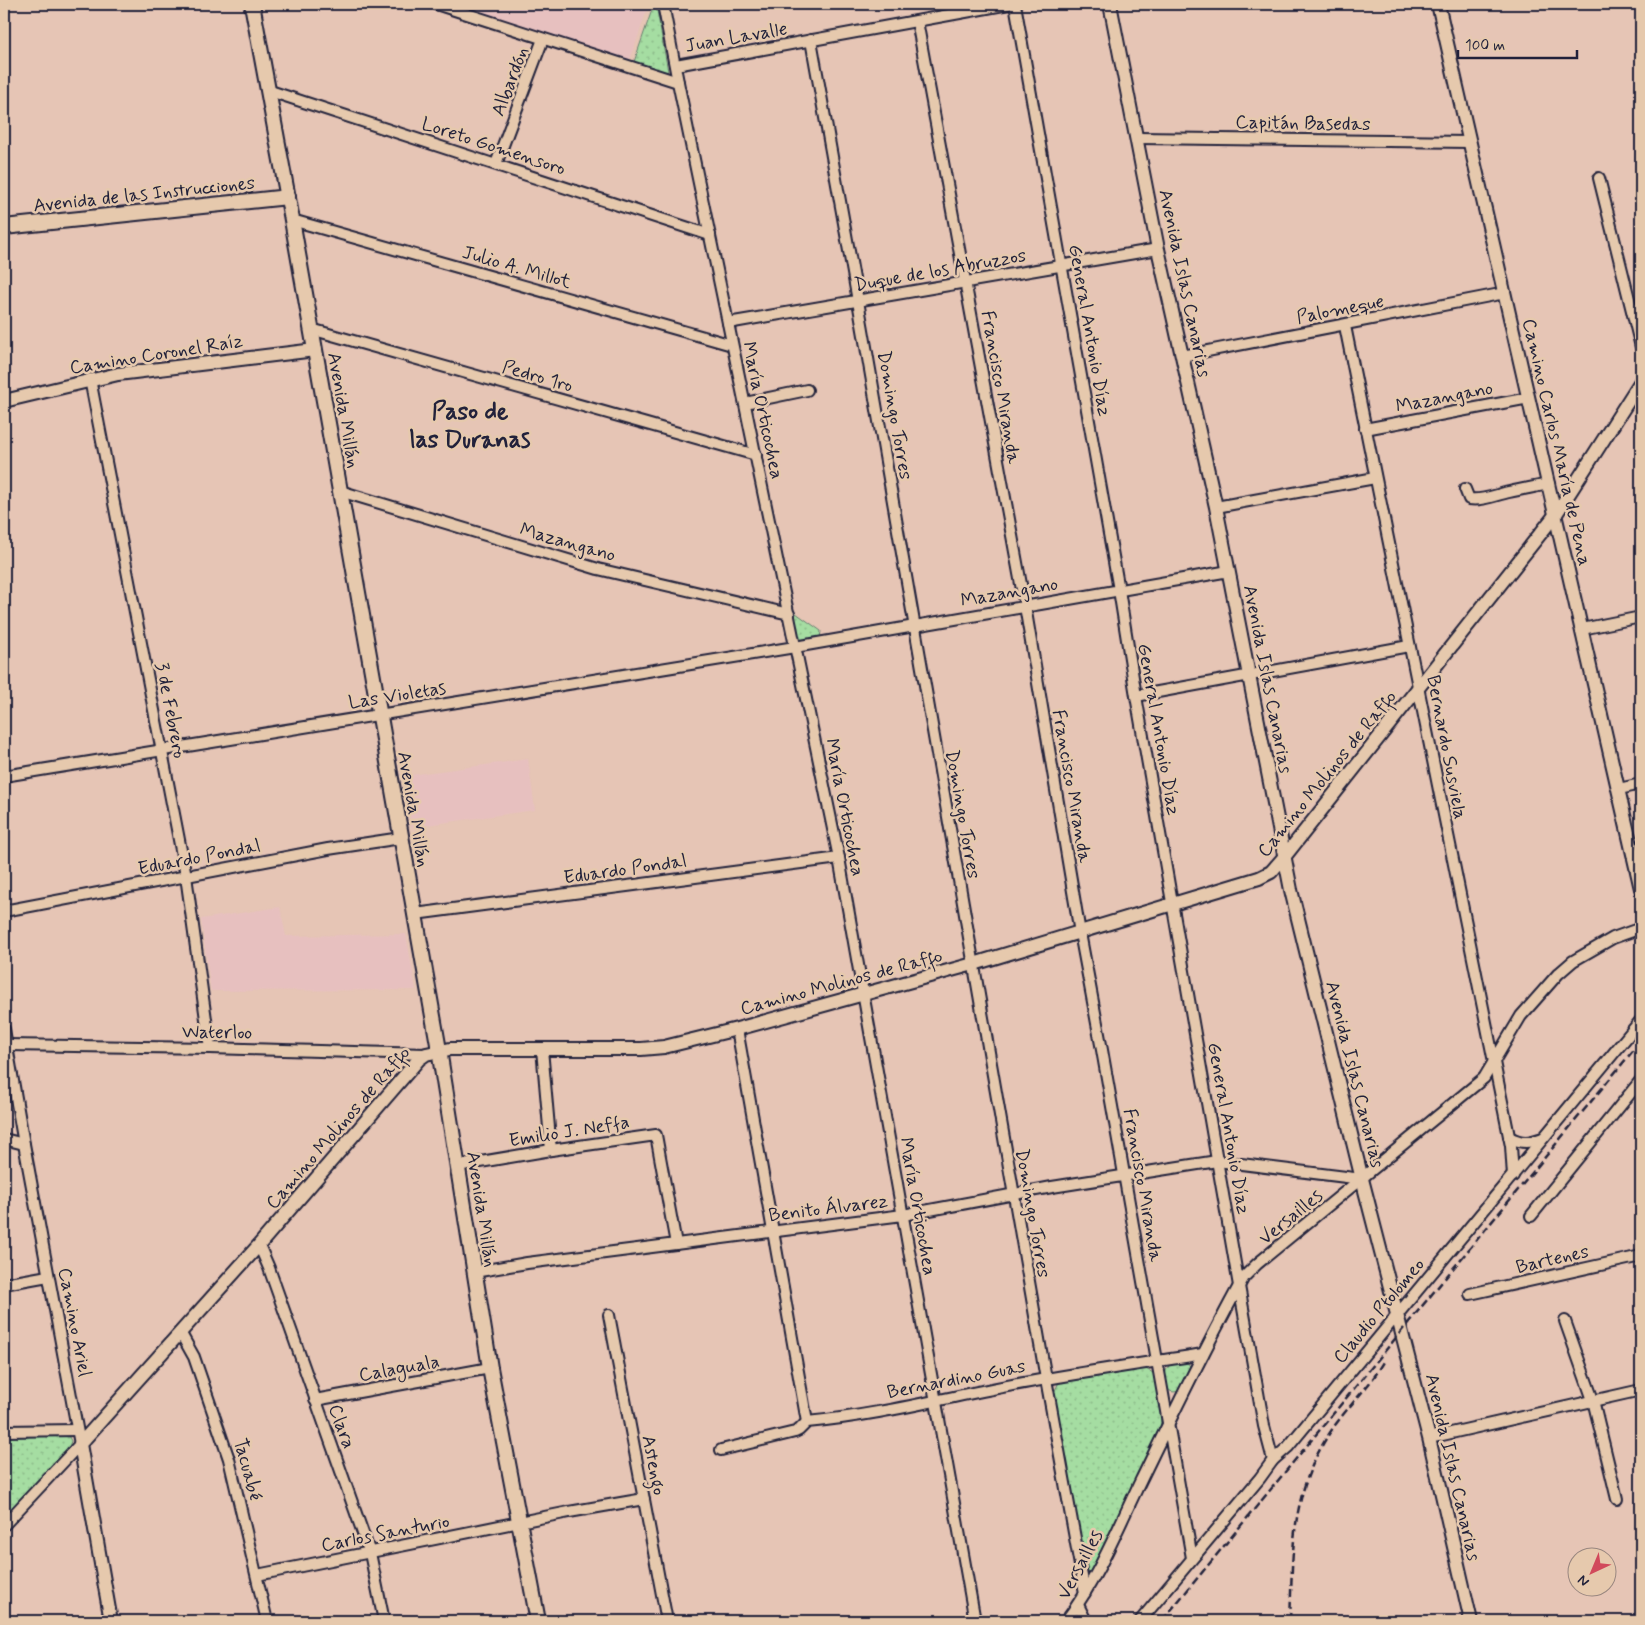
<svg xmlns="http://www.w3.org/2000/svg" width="1645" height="1625" font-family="Mynerve,sans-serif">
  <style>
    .built { fill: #e7c0bf }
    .grass { fill: url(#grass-dots); stroke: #64806e }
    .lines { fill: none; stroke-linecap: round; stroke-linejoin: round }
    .minor-casing { stroke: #22223b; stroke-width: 14 }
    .tertiary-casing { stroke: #22223b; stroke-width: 16 }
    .secondary-casing { stroke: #22223b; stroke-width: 18 }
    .minor { stroke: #e6c9ad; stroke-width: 10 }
    .tertiary { stroke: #e6c9ad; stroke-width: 12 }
    .secondary { stroke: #e6c9ad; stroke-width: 14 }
    .rail { stroke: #22223b; stroke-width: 2.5; stroke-dasharray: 8 4; stroke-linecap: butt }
    .labels { text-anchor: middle; stroke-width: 5; stroke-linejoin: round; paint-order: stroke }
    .street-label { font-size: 19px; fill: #22223b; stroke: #e6c9ad }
    .district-label { font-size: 24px; font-weight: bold; fill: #22223b; stroke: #e6c9ad }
  </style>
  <defs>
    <pattern id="grass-dots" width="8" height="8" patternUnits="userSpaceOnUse" patternTransform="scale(1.25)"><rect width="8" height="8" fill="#a5dda2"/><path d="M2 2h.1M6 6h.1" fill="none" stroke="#8ebd8c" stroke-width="1.8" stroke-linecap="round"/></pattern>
  </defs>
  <rect width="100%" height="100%" fill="#e6c5b5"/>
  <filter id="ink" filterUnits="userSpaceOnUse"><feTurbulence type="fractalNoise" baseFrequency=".02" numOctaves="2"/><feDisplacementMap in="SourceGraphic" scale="10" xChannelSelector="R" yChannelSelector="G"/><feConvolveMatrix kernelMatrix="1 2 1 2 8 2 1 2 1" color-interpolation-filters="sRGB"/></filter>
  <g filter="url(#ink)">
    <g class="built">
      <polygon points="459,4 649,4 630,60"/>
      <polygon points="528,759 535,810 412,827 403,776"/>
      <polygon points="280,907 286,936 406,934 416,990 211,991 201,919"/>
    </g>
    <g class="grass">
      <polygon points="654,4 656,5 668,71 665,72 634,62"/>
      <polygon points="792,612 796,613 821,631 820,639 800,641 797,638"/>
      <path d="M1186,1361L1190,1366L1178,1391C1164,1397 1161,1372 1170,1365C1174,1362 1181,1362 1186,1361Z"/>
      <path d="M1143,1368C1147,1370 1151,1371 1154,1374C1161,1383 1162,1417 1160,1428L1097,1561L1090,1573L1085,1574L1054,1393L1058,1384L1062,1382Z"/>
      <polygon points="64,1436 69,1437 71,1441 68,1450 4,1521 4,1437"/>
    </g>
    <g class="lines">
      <defs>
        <g id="minor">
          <polyline points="436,4 678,82"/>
          <polyline points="663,4 678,82 839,858 975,1621"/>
          <polyline points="1015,4 1119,590 1136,696 1239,1286 1264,1426 1273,1460"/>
          <polyline points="917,21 1025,606 1080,933 1102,1050 1192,1558"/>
          <polyline points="811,40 858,301 1046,1379 1085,1593"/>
          <polyline points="676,65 1009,4"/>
          <polyline points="267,90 710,235"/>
          <polyline points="1137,138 1470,142"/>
          <polyline points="496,164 543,39"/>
          <polyline points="1599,178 1641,347"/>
          <polyline points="292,220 732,345"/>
          <polyline points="728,323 1158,249"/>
          <polyline points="1345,326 1511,1146 1513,1176"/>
          <polyline points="311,329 756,455"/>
          <polyline points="1182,356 1505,293"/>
          <polyline points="90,379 186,876 210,1048"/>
          <polyline points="745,403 807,390"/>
          <polyline points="1365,429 1529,398"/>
          <path d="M1465,489L1469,499C1483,501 1495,495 1509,492C1522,489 1535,487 1549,484"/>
          <polyline points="340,491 598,569 789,614"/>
          <polyline points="1216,507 1375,478"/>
          <polyline points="1582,629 1641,617"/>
          <polyline points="1136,696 1409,646"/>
          <polyline points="4,776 795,647 1229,571"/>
          <polyline points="1619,789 1641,784"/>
          <polyline points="4,911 328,849 401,838"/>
          <polyline points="415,914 839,858"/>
          <polyline points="4,1029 24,1144 80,1444 4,1525"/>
          <polyline points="737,1029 807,1422"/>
          <polyline points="7,1045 210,1048 426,1054"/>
          <polyline points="542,1049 551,1150"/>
          <path d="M1509,1137C1523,1144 1528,1143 1543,1138"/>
          <polyline points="4,1139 24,1144"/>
          <polyline points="457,1166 551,1150 656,1135 676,1244"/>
          <polyline points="1531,1216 1641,1080"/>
          <polyline points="259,1245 269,1268 370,1553 384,1621"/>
          <polyline points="474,1272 527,1263 903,1215 1052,1187 1217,1161 1362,1179"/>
          <polyline points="4,1284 48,1276"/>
          <polyline points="1470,1294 1641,1256"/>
          <polyline points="609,1315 667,1621"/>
          <polyline points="1565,1321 1593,1400 1617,1499"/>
          <polyline points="180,1332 194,1357 229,1459 267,1621"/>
          <polyline points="315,1400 490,1368"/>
          <polyline points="4,1431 77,1430"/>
          <polyline points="1429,1438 1641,1390"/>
          <path d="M721,1450L795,1432L799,1430L807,1422C883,1415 959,1394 1035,1381C1091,1371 1147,1363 1203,1354"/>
          <polyline points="257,1575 569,1512 644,1499"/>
          <polyline points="1078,1605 1086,1621"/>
          <path d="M1066,1621C1098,1578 1118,1528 1141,1480C1174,1412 1207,1343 1244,1277L1257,1264L1484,1078L1521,1016L1558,974L1573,961L1613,938L1641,928"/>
          <polyline points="1140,1621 1260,1478 1273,1460 1288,1447 1641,1020"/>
        </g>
        <g id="tertiary">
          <polyline points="1110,4 1158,249 1216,507 1291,890 1362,1179 1429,1438 1471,1621"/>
          <polyline points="1438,4 1641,889"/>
          <polyline points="4,401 118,374 315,350"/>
          <polyline points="111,1621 80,1444 259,1245 419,1059 426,1054 450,1049 641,1049 664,1047 737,1029 864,994 977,963 1259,878 1271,872 1285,856 1556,514 1641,381"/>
        </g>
        <g id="secondary">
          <polyline points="252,4 292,220 439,1050 490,1368 538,1621"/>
          <polyline points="4,227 288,197"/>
        </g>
      </defs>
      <use href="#minor" class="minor-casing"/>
      <use href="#tertiary" class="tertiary-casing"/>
      <use href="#secondary" class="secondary-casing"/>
      <use href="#minor" class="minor"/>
      <use href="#tertiary" class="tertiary"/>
      <use href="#secondary" class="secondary"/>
      <g class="rail">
        <polyline points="1162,1621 1641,1041"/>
        <path d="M1290,1621C1293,1548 1290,1491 1333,1428C1349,1405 1370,1386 1384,1362"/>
      </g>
    </g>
  </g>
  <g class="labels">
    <g class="street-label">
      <text transform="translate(736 36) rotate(-10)" y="7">Juan Lavalle</text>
      <text transform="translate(509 81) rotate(-69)" y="7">Albardón</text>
      <text transform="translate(1303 122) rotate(1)" y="7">Capitán Basedas</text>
      <text transform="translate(494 145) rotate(18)" y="7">Loreto Gomensoro</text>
      <text transform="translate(144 193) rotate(-6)" y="7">Avenida de las Instrucciones</text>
      <text transform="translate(517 266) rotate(16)" y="7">Julio A. Millot</text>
      <text transform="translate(940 269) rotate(-10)" y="7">Duque de los Abruzzos</text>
      <text transform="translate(1186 283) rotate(78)" y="7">Avenida Islas Canarias</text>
      <text transform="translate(1340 308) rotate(-11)" y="7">Palomeque</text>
      <text transform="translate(1091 330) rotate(80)" y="7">General Antonio Díaz</text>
      <text transform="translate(156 353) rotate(-9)" y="7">Camino Coronel Raíz</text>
      <text transform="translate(538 375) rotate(16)" y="7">Pedro 1ro</text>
      <text transform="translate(1002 387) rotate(80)" y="7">Francisco Miranda</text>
      <text transform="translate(1444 396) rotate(-11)" y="7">Mazangano</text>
      <text transform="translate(345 410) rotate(80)" y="7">Avenida Millán</text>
      <text transform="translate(764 410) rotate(78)" y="7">María Orticochea</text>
      <text transform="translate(896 415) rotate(80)" y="7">Domingo Torres</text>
      <text transform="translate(1558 442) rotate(77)" y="7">Camino Carlos María de Pena</text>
      <text transform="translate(568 541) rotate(16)" y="7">Mazangano</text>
      <text transform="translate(1009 591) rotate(-10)" y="7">Mazangano</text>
      <text transform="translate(1269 679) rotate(79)" y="7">Avenida Islas Canarias</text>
      <text transform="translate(397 694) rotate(-9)" y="7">Las Violetas</text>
      <text transform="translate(172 710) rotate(79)" y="7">3 de Febrero</text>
      <text transform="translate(1160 729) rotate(80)" y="7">General Antonio Díaz</text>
      <text transform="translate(1448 747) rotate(79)" y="7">Bernardo Susviela</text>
      <text transform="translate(1326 773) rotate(-51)" y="7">Camino Molinos de Raffo</text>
      <text transform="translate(1073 786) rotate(80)" y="7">Francisco Miranda</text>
      <text transform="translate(846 807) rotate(79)" y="7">María Orticochea</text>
      <text transform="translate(415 809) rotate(80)" y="7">Avenida Millán</text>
      <text transform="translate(964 814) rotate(80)" y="7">Domingo Torres</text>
      <text transform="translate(199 856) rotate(-11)" y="7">Eduardo Pondal</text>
      <text transform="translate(625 868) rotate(-8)" y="7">Eduardo Pondal</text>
      <text transform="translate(841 981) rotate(-15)" y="7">Camino Molinos de Raffo</text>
      <text transform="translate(217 1031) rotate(1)" y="7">Waterloo</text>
      <text transform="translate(1356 1074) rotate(76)" y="7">Avenida Islas Canarias</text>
      <text transform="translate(337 1127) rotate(-49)" y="7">Camino Molinos de Raffo</text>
      <text transform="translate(1230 1128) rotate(80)" y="7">General Antonio Díaz</text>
      <text transform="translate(569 1130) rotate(-9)" y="7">Emilio J. Neffa</text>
      <text transform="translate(1144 1185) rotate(80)" y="7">Francisco Miranda</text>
      <text transform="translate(919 1206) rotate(80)" y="7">María Orticochea</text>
      <text transform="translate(828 1207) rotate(-7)" y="7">Benito Álvarez</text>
      <text transform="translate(483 1209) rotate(81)" y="7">Avenida Millán</text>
      <text transform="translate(1034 1213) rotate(80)" y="7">Domingo Torres</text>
      <text transform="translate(1290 1216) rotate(-39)" y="7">Versailles</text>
      <text transform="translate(1552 1258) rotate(-13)" y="7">Bartenes</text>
      <text transform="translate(1378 1310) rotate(-50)" y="7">Claudio Ptolomeo</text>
      <text transform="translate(76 1322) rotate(79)" y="7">Camino Ariel</text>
      <text transform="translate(399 1367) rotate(-10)" y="7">Calaguala</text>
      <text transform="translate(956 1378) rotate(-11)" y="7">Bernardino Guas</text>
      <text transform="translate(343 1426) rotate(70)" y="7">Clara</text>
      <text transform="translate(655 1465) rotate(79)" y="7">Astengo</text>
      <text transform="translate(1454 1467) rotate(77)" y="7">Avenida Islas Canarias</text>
      <text transform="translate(249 1469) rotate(75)" y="7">Tacuabé</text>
      <text transform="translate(385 1532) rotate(-11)" y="7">Carlos Santurio</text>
      <text transform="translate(1079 1564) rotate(-62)" y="7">Versailles</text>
    </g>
    <g class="district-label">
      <text x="470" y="419">Paso de<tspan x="470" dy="28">las Duranas</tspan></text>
    </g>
  </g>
  <rect width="1645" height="1625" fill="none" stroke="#e6c9ad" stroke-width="20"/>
  <rect x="10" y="10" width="1625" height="1605" fill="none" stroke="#22223b" stroke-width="2" filter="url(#ink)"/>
  <g transform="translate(1592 1572) rotate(224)"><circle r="24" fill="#e6c9ad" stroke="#98867f"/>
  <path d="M0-4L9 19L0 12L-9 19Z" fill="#d1495b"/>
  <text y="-8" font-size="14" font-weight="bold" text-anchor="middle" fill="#22223b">N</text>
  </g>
  <path d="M1458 50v8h119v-8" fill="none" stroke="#22223b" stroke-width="2.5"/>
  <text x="1465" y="50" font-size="15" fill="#22223b" stroke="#e6c9ad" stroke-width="4" paint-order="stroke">100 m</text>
</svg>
